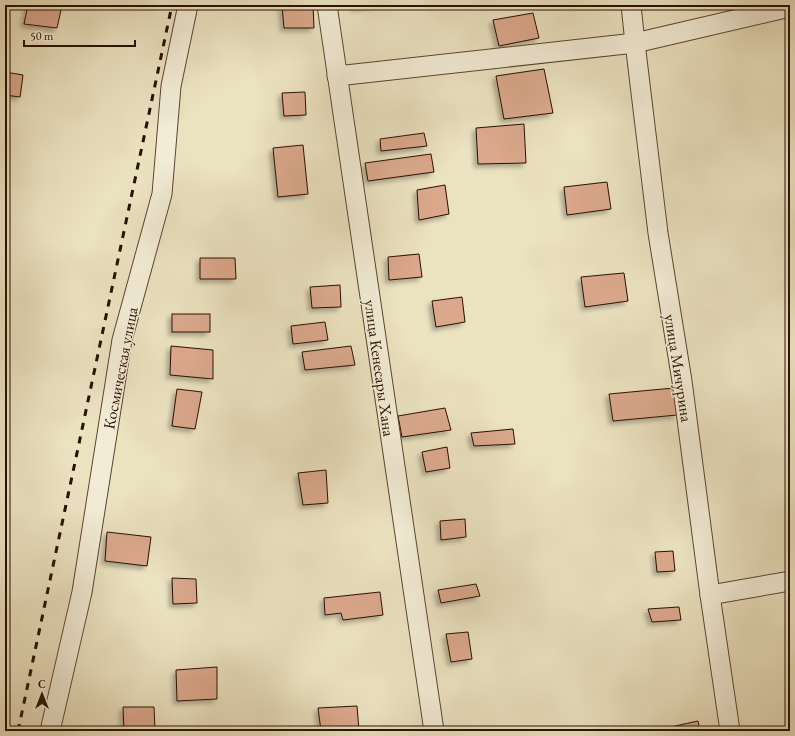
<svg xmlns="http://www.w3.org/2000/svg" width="795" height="736" font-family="'EB Garamond',serif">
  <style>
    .building { fill: #dba88c; stroke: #291001; filter: url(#shadow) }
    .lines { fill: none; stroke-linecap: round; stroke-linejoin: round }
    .minor-casing { stroke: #5a4431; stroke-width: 21 }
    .minor { stroke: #f2ecd6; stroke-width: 19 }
    .rail { stroke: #291001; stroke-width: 3; stroke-dasharray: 7 7; stroke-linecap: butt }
    .labels { text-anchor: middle; stroke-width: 3; stroke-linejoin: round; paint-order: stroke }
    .street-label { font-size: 16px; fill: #291001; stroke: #f2ecd6 }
  </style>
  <defs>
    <filter id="shadow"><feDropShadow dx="-3.5" dy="3.5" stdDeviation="2" flood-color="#0004"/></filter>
  </defs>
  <rect width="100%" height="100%" fill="#ebe2c0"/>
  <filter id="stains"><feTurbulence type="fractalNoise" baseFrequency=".005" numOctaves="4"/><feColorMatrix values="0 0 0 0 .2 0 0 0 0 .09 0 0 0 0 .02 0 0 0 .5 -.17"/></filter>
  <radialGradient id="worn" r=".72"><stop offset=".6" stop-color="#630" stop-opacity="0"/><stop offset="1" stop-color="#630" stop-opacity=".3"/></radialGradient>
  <g class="building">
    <polygon points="28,5 62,5 57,28 24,24"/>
    <polygon points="282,5 313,5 314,28 284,28"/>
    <polygon points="354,5 375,5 354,8"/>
    <polygon points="533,13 539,38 499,46 493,20"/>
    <polygon points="544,69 553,113 504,119 496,76"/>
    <polygon points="5,72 23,75 20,97 5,95"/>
    <polygon points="305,92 306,115 284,116 282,93"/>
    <polygon points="524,124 526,163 478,164 476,128"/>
    <polygon points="424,133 427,146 381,151 380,139"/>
    <polygon points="303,145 308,194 278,197 273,148"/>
    <polygon points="431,154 434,172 368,181 365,163"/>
    <polygon points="607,182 611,209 567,215 564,187"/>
    <polygon points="445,185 449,214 419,220 417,190"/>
    <polygon points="419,254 422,277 389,280 388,257"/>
    <polygon points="200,258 235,258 236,279 200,279"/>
    <polygon points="624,273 628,301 585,307 581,277"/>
    <polygon points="340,285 341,307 312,308 310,287"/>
    <polygon points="462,297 465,322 436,327 432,301"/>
    <rect x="172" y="314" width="38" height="18"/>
    <polygon points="325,322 328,340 293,344 291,326"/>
    <polygon points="171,346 213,350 213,379 170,375"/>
    <polygon points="351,346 355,365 305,370 302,352"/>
    <polygon points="674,388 677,415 613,421 609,394"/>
    <polygon points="177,389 202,392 195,429 172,426"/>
    <polygon points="445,408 451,430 402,437 398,416"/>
    <polygon points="513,429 515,444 474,446 471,433"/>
    <polygon points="447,447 450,468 426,472 422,452"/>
    <polygon points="326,470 328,503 303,505 298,473"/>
    <polygon points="465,519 466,537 441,540 440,521"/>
    <polygon points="107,532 151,537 147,566 105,561"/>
    <polygon points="673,551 675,571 657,572 655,552"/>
    <polygon points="172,578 196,579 197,603 173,604"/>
    <polygon points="476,584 480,596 441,603 438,590"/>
    <polygon points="380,592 383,615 343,620 341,613 325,615 324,598"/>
    <polygon points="679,607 681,620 652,622 648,609"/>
    <polygon points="468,632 472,659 451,662 446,634"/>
    <polygon points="217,667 217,699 177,701 176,670"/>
    <polygon points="357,706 359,731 321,731 318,708"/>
    <polygon points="123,707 154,707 155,730 124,731"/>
    <polygon points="698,721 700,731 675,731 675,726"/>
  </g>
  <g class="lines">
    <defs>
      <g id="minor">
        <polyline points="327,5 434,731"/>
        <polyline points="631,5 635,43 658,233 682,381 710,595 730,731"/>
        <polyline points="337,76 635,43 790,7"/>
        <polyline points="710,595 790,581"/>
        <polyline points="50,731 82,592 122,340 162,194 171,86 188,5"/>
      </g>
    </defs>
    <use href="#minor" class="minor-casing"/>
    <use href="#minor" class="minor"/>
    <polyline class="rail" points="18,731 172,5"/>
  </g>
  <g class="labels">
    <g class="street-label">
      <text transform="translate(120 368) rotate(-79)" y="6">Космическая улица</text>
      <text transform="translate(380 368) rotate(82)" y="6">улица Кенесары Хана</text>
      <text transform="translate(679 368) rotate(81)" y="6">улица Мичурина</text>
    </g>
  </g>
  <rect width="795" height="736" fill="none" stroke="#ebe2c0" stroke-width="20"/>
  <rect x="6" y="6" width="783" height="724" fill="none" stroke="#291001" stroke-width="2"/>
  <rect x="10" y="10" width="775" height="716" fill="none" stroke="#291001"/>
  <g transform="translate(42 694)" stroke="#f2ecd6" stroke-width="3" paint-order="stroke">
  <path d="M0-3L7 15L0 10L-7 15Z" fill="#291001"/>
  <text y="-6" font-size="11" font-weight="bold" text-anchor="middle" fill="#291001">С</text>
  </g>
  <path d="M24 40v6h111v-6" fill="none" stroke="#291001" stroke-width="2"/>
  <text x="30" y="40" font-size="12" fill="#291001" stroke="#f2ecd6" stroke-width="3" paint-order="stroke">50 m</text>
  <rect width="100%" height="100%" filter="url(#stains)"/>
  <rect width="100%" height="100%" fill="url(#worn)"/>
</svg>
